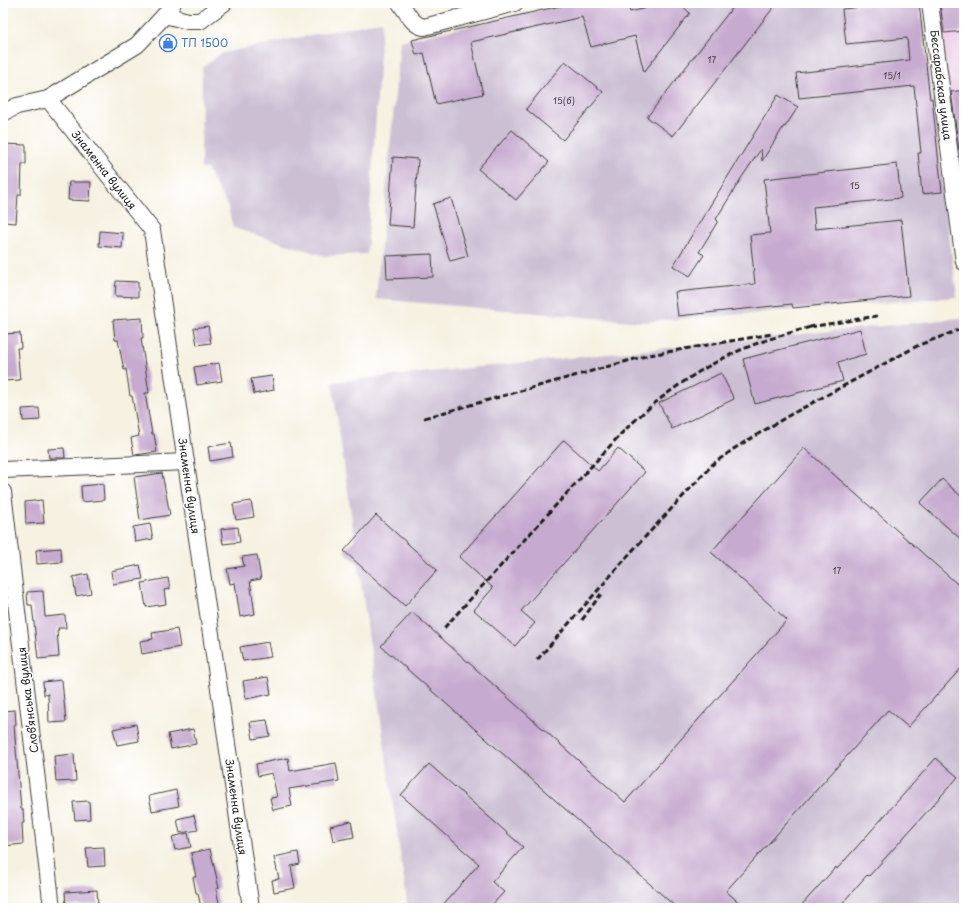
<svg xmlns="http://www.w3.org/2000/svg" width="967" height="911" font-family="'Playpen Sans',sans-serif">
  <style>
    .built { fill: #edd1e9 }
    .industrial { fill: #ccbfd4 }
    .building { fill: #c6aacf }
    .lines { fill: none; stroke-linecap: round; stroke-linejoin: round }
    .minor-casing { stroke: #3d3c3a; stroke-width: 18 }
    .minor { stroke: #fff; stroke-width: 16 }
    .rail { stroke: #1c1c1c; stroke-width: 3; stroke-dasharray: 6 3; stroke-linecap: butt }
    .labels { text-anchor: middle; stroke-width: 3; stroke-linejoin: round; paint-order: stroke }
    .number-label { font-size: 9px; fill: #464049 }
    .shop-label { font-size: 11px; fill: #366cbe; stroke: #fff; text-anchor: start }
    .street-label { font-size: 11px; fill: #1c1c1c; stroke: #fff }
  </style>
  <rect width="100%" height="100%" fill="#fff"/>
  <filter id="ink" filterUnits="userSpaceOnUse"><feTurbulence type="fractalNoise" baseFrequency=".025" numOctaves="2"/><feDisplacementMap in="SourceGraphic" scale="8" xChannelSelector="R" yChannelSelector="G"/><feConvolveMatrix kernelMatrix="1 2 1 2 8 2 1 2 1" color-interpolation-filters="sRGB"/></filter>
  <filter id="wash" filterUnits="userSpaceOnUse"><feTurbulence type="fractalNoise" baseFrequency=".012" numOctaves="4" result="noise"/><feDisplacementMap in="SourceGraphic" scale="16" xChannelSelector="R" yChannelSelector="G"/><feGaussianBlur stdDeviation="0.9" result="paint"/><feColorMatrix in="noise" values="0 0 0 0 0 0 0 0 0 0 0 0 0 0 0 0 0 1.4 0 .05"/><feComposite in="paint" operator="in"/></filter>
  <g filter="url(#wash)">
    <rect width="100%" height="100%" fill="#f6f1e1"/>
    <polygon class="built" points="936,3 964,3 964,226"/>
    <g class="industrial">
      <polygon points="570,3 920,3 957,297 641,322 376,299 400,41"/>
      <polygon points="382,21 367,254 325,256 233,228 228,207 207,169 201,169 202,68 222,53"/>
      <polygon points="961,318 964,329 964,908 408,908 332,382"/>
    </g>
    <g id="blocks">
      <g class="building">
        <polygon points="573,3 628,3 630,12 666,3 679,3 690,13 644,72 635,36 591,47 582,17 471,42 483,94 436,104 424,53 416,55 412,40"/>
        <polygon points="736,3 777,3 673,136 647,117"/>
        <polygon points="904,3 919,3 930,99 932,98 942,192 922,194 918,153 921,153 914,86 799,98 796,73 909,60 907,38 846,44 842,9"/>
        <polygon points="940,3 964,3 964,31 944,33"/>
        <polygon points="565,61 603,92 563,140 526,109"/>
        <polygon points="964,90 964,149 959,150 951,92"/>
        <polygon points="778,95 798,107 785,127 784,126 762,161 761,149 742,177 716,219 718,221 699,252 704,255 690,276 673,266"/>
        <polygon points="512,130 549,162 516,200 478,169"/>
        <polygon points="3,144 26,145 26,164 22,164 21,195 18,195 16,223 3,222"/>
        <polygon points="393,157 418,159 413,227 388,225"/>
        <polygon points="897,164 901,198 813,207 815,229 901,220 909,296 793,308 792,304 678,316 675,292 755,284 750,235 770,233 764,179"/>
        <polygon points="69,182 91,182 90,201 68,200"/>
        <polygon points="451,198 468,256 450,261 433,204"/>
        <polygon points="100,231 123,233 122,248 99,246"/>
        <polygon points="432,254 433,277 387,279 386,256"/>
        <polygon points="116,281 138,282 138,297 115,296"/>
        <polygon points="142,318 143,338 141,338 149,393 145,393 152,434 154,434 157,452 134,455 131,438 139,436 132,396 130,396 126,369 124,370 118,340 115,340 113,320"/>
        <polygon points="208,326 211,343 197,345 194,328"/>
        <polygon points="860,329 866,354 838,362 843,381 755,404 743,359"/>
        <polygon points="20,333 21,348 17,348 20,380 3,381 3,334"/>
        <polygon points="219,363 222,381 197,385 194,367"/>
        <polygon points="721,373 734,399 672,429 659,403"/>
        <polygon points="272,376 274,390 254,394 251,379"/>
        <polygon points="39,408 40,420 23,421 22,409"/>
        <polygon points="564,440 598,471 618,448 645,472 521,611 535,623 515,646 474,610 493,588 459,557"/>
        <polygon points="231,443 233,457 210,461 208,447"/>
        <polygon points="64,448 65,458 49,458 48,449"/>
        <polygon points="804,448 964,590 964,665 908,727 888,710 726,891 745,908 677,908 381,646 412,612 625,802 787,620 711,552"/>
        <polygon points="162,473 170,515 140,520 134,477"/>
        <polygon points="942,479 964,499 964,542 920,503"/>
        <polygon points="103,484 104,500 82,502 81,486"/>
        <polygon points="42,500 44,523 26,524 25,502"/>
        <polygon points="251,501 254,517 236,520 233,504"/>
        <polygon points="376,515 437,570 405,606 344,551"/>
        <polygon points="150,524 153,539 135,542 133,527"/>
        <polygon points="238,527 240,542 223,544 221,529"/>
        <polygon points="61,548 62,562 37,564 36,550"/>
        <polygon points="257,555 261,579 250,581 255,614 240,617 235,583 230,584 227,569 244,566 242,557"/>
        <polygon points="140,565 143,579 113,584 111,571"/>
        <polygon points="88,574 91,593 76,596 73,577"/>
        <polygon points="168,578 170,589 164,590 166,604 146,607 142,583"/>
        <polygon points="43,591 45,617 65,615 66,628 58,628 59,630 57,630 59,657 38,659 32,605 28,605 27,592"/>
        <polygon points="177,629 180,647 142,654 140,641 153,639 152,633"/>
        <polygon points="268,642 271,657 243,661 240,647"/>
        <polygon points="268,677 271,694 246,699 243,681"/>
        <polygon points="62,680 66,722 49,723 48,694 44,695 43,682"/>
        <polygon points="15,710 16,724 14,725 21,809 23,809 24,823 22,823 23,844 3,846 3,711"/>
        <polygon points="267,720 270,736 253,739 250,722"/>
        <polygon points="136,724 139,741 117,745 113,729"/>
        <polygon points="193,729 196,744 171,749 168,734"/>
        <polygon points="74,754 76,781 56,782 54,756"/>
        <polygon points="288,758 290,771 336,763 339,781 289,789 292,806 273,810 270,798 277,797 272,773 258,776 256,764"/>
        <polygon points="936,758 958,777 869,876 867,875 838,908 799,908 836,867 837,869"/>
        <polygon points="429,764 523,847 492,882 504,892 489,908 440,908 479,864 401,795"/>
        <polygon points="176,790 179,806 152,811 149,796"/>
        <polygon points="89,801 90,819 75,820 73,802"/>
        <polygon points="194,815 198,830 180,833 177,819"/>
        <polygon points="351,821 354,837 333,841 330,826"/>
        <polygon points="188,833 191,847 175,850 172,837"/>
        <polygon points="104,847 105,866 88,867 86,848"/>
        <polygon points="210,849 219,888 216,889 220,908 201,908 198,893 196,893 193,877 196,877 191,853"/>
        <polygon points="298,852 300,864 291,866 295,888 274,892 272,880 279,879 274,857"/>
        <polygon points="97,890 98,904 66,906 65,892"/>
      </g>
    </g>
  </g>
  <g filter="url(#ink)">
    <use href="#blocks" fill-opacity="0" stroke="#3d3c3a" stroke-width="1"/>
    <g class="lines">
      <defs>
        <g id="minor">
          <path d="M400,3C407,12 412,25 424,27L515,3"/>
          <polyline points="930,3 964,262"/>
          <polyline points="165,15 188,21 200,21 224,3"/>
          <polyline points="48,99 152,230 251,908"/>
          <polyline points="3,113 17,106 48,99 137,45 165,15 173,3"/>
          <polyline points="3,470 186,462"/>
          <polyline points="3,492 52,908"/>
        </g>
      </defs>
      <use href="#minor" class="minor-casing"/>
      <use href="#minor" class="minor"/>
      <g class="rail">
        <polyline points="810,327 877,316"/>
        <polyline points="424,418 649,355 772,334"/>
        <polyline points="582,620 601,594"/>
        <path d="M444,628L619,436C662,392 716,355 776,337C788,333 801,330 814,326"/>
        <polyline points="537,660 633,550 713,464 735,448 788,416 919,345 964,328"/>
      </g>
    </g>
  </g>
  <defs>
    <symbol id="shop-ring" viewBox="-11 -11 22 22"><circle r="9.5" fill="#fff" stroke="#3f7fe0" stroke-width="1.5"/><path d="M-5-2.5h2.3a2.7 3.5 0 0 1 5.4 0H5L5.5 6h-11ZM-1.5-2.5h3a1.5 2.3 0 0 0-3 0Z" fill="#3f7fe0"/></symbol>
  </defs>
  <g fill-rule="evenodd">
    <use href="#shop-ring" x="158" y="33" width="20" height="20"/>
  </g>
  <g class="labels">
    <g class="number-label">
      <text x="712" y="63">17</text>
      <text x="892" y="79">15/1</text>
      <text x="564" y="104">15(б)</text>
      <text x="855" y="189">15</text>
      <text x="837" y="574">17</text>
    </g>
    <g class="shop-label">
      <text x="181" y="47">ТП 1500</text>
    </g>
    <g class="street-label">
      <text transform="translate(941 85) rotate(83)" y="4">Бессарабская улица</text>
      <text transform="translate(104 170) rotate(52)" y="4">Знаменна вулиця</text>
      <text transform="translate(189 486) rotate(82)" y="4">Знаменна вулиця</text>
      <text transform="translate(28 700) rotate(-97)" y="4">Слов’янська вулиця</text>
      <text transform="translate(236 807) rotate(82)" y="4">Знаменна вулиця</text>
    </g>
  </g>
  <rect width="967" height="911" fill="none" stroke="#fff" stroke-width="16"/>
</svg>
